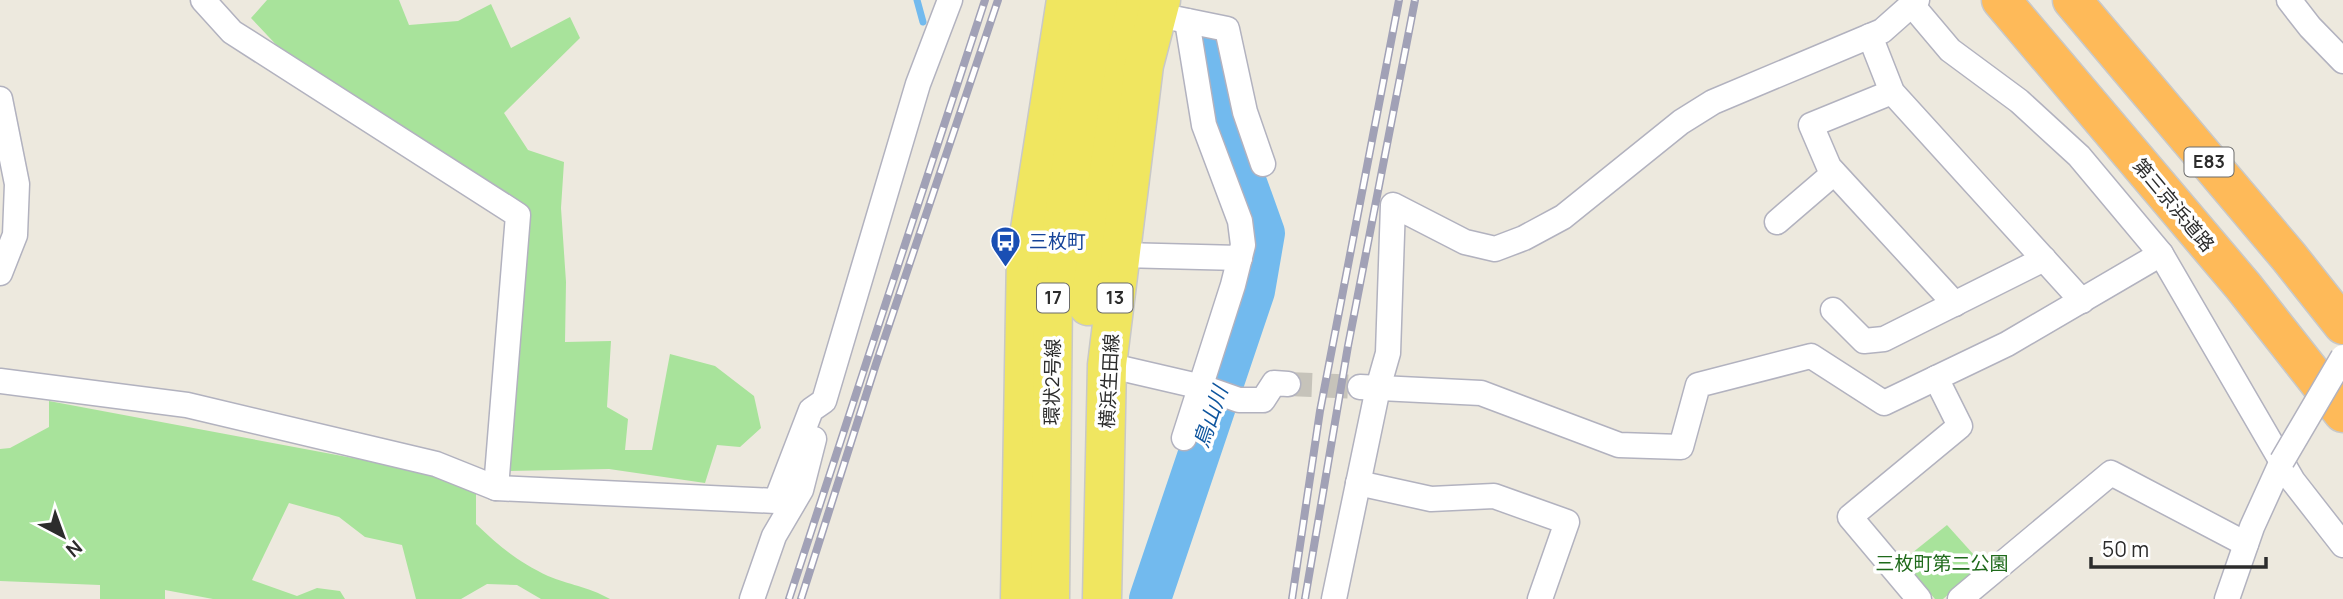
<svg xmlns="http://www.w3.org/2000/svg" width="2343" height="599" font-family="Manrope,'Noto Sans JP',sans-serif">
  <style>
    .green { fill: #a8e39b }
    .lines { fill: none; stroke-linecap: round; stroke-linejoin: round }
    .stream { stroke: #72baee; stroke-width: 7 }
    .river { stroke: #72baee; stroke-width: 42 }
    .street-tunnel { stroke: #c6c3ba; stroke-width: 24; stroke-dasharray: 24 12; stroke-linecap: butt }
    .street-casing { stroke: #b2b2bf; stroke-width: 27 }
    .primary-casing { stroke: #c8c8c8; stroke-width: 41 }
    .highway-casing { stroke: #c8c8c8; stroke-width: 41 }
    .street { stroke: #fff; stroke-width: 24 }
    .primary { stroke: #f0e660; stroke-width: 38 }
    .highway { stroke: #feba59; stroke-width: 38 }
    .rail-casing { stroke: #a1a1b6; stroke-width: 8 }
    .rail { stroke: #fff; stroke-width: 5; stroke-dasharray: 16; stroke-linecap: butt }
    .street-bridge-casing { stroke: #b2b2bf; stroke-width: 27; stroke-linecap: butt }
    .street-bridge { stroke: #fff; stroke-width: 24 }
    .labels { text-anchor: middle; stroke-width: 7; stroke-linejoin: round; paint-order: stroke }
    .shield { fill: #fff; stroke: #6b6b6b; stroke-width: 2 }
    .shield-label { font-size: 18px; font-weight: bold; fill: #2c2c2c }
    .street-label { font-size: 19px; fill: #2c2c2c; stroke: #fff }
    .transit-label { font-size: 19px; fill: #164399; stroke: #fff; text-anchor: start }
    .park-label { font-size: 19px; fill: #1f6a1b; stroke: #fff }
    .water-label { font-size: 21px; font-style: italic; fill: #0e559e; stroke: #fff }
  </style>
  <rect width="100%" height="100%" fill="#ede9de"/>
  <g class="green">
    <polygon points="267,0 399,0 409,25 458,21 491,4 511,48 570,17 580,38 504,113 528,150 564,162 561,208 566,282 565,342 611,341 607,407 628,419 625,450 652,450 670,354 715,366 754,396 761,428 740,447 717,445 705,483 609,469 505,471 524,211 284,53 251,18"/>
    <path d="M49,401L433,473L476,490V524C500,547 518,562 548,576C569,585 587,586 610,599H541L517,585L487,584L461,599H416L402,545L365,537L339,517L289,503L252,580L297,596L317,588L340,591L345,599H213L165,590V599H100V585L0,581V449L10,448L49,427Z"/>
    <polygon points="1947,525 1983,565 1943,599 1935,599 1902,561"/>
  </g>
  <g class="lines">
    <polyline class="stream" points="917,0 923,22"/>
    <polyline class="river" points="1150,599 1254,291 1264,233 1227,130 1210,41"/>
    <polyline class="street-tunnel" points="1288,384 1360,387"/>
    <defs>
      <g id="street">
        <polyline points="203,0 232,32 518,215 496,488"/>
        <polyline points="2289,0 2310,27 2343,61"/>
        <polyline points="1912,5 1950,50 2019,101 2079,156 2161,254 2293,481 2343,545"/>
        <polyline points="1173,18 1227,29 1245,112 1263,164"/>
        <polyline points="1870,36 1892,92 2082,301"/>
        <polyline points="1892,92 1811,125 1829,167 1955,304"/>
        <polyline points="0,99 17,184 15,235 0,273"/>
        <polyline points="1777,222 1834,173"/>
        <polyline points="1121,255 1240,258"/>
        <polyline points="1833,310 1864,341 1884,339 2044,259"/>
        <polyline points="1107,365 1202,387 1239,400 1263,400 1274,383 1288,384"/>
        <polyline points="0,381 187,405 436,464 496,488 776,501 811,410 824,401 918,84 950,0"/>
        <polyline points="1360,387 1481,393 1619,445 1681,447 1698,385 1811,356 1884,403 2007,344 2161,254"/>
        <polyline points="1184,438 1233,285 1243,245 1240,221 1204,125 1187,21"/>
        <polyline points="1358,483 1431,499 1494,496 1567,522 1540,599"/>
        <polyline points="752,599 774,536 801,490 814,439"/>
        <polyline points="1334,599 1378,388 1388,353 1393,205 1465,242 1495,249 1524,238 1563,217 1681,122 1713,102 1882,31 1917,0"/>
        <polyline points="1919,599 1850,517 1960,426 1936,378"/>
        <polyline points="1960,599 2111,473 2246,544"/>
        <polyline points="2227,599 2252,527 2282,461"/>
      </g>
      <g id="primary">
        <polyline points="1088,306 1098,209 1124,27 1130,0"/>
        <polyline points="1020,599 1026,255 1066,0"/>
        <polyline points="1050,599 1053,293 1079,112 1098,0"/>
        <polyline points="1102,599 1107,365 1144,65 1161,0"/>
      </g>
      <g id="highway">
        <polyline points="2001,0 2243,286 2343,413"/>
        <polyline points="2072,0 2289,257 2343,325"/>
      </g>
    </defs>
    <use href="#street" class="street-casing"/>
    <use href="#primary" class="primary-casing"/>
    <use href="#highway" class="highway-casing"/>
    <use href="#street" class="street"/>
    <use href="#primary" class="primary"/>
    <use href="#highway" class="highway"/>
    <defs>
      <g id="rail">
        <polyline points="789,599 985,0"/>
        <polyline points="801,599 876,364 998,0"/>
        <polyline points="1292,599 1320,411 1399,0"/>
        <polyline points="1305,599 1348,346 1415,0"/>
      </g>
    </defs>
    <use href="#rail" class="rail-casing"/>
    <use href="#rail" class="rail"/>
    <defs>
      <polyline id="street-bridge" points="2282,461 2343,357"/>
    </defs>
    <use href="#street-bridge" class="street-bridge-casing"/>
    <use href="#street-bridge" class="street-bridge"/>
  </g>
  <defs>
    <symbol id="bus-pin" viewBox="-11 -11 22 30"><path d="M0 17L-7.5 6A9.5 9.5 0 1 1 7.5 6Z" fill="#1a4fb4" stroke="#fff"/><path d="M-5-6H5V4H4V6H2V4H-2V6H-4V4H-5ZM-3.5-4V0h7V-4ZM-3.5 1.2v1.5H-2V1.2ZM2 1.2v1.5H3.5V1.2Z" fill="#fff"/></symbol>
  </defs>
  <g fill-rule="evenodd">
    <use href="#bus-pin" x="988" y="224" width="35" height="47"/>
  </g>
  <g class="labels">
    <g class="shield">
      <rect x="2184.5" y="147.5" width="49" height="29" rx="5"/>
      <rect x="1037" y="283.5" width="32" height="29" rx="5"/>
      <rect x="1097.5" y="283.5" width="35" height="29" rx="5"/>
    </g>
    <g class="shield-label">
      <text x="2209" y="168">E83</text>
      <text x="1053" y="304">17</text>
      <text x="1115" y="304">13</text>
    </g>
    <g class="street-label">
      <text transform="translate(2174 205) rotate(50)" y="7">第三京浜道路</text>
      <text transform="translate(1109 381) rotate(-87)" y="7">横浜生田線</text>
      <text transform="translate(1052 382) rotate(-89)" y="7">環状2号線</text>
    </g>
    <g class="transit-label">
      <text x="1029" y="248">三枚町</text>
    </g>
    <g class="park-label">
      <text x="1942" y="570">三枚町第二公園</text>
    </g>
    <g class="water-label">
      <text transform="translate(1211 417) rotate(-71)" y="7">鳥山川</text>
    </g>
  </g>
  <g transform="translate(63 536) rotate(139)" stroke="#ffffff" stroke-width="5" paint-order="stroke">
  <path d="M0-5L12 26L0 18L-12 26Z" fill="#2c2c2c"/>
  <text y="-10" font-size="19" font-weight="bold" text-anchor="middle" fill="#2c2c2c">N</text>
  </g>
  <path d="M2091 557v10h175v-10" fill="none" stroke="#2c2c2c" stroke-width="3.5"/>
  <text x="2102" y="557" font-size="21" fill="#2c2c2c" stroke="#ffffff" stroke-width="5" paint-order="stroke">50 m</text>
</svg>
